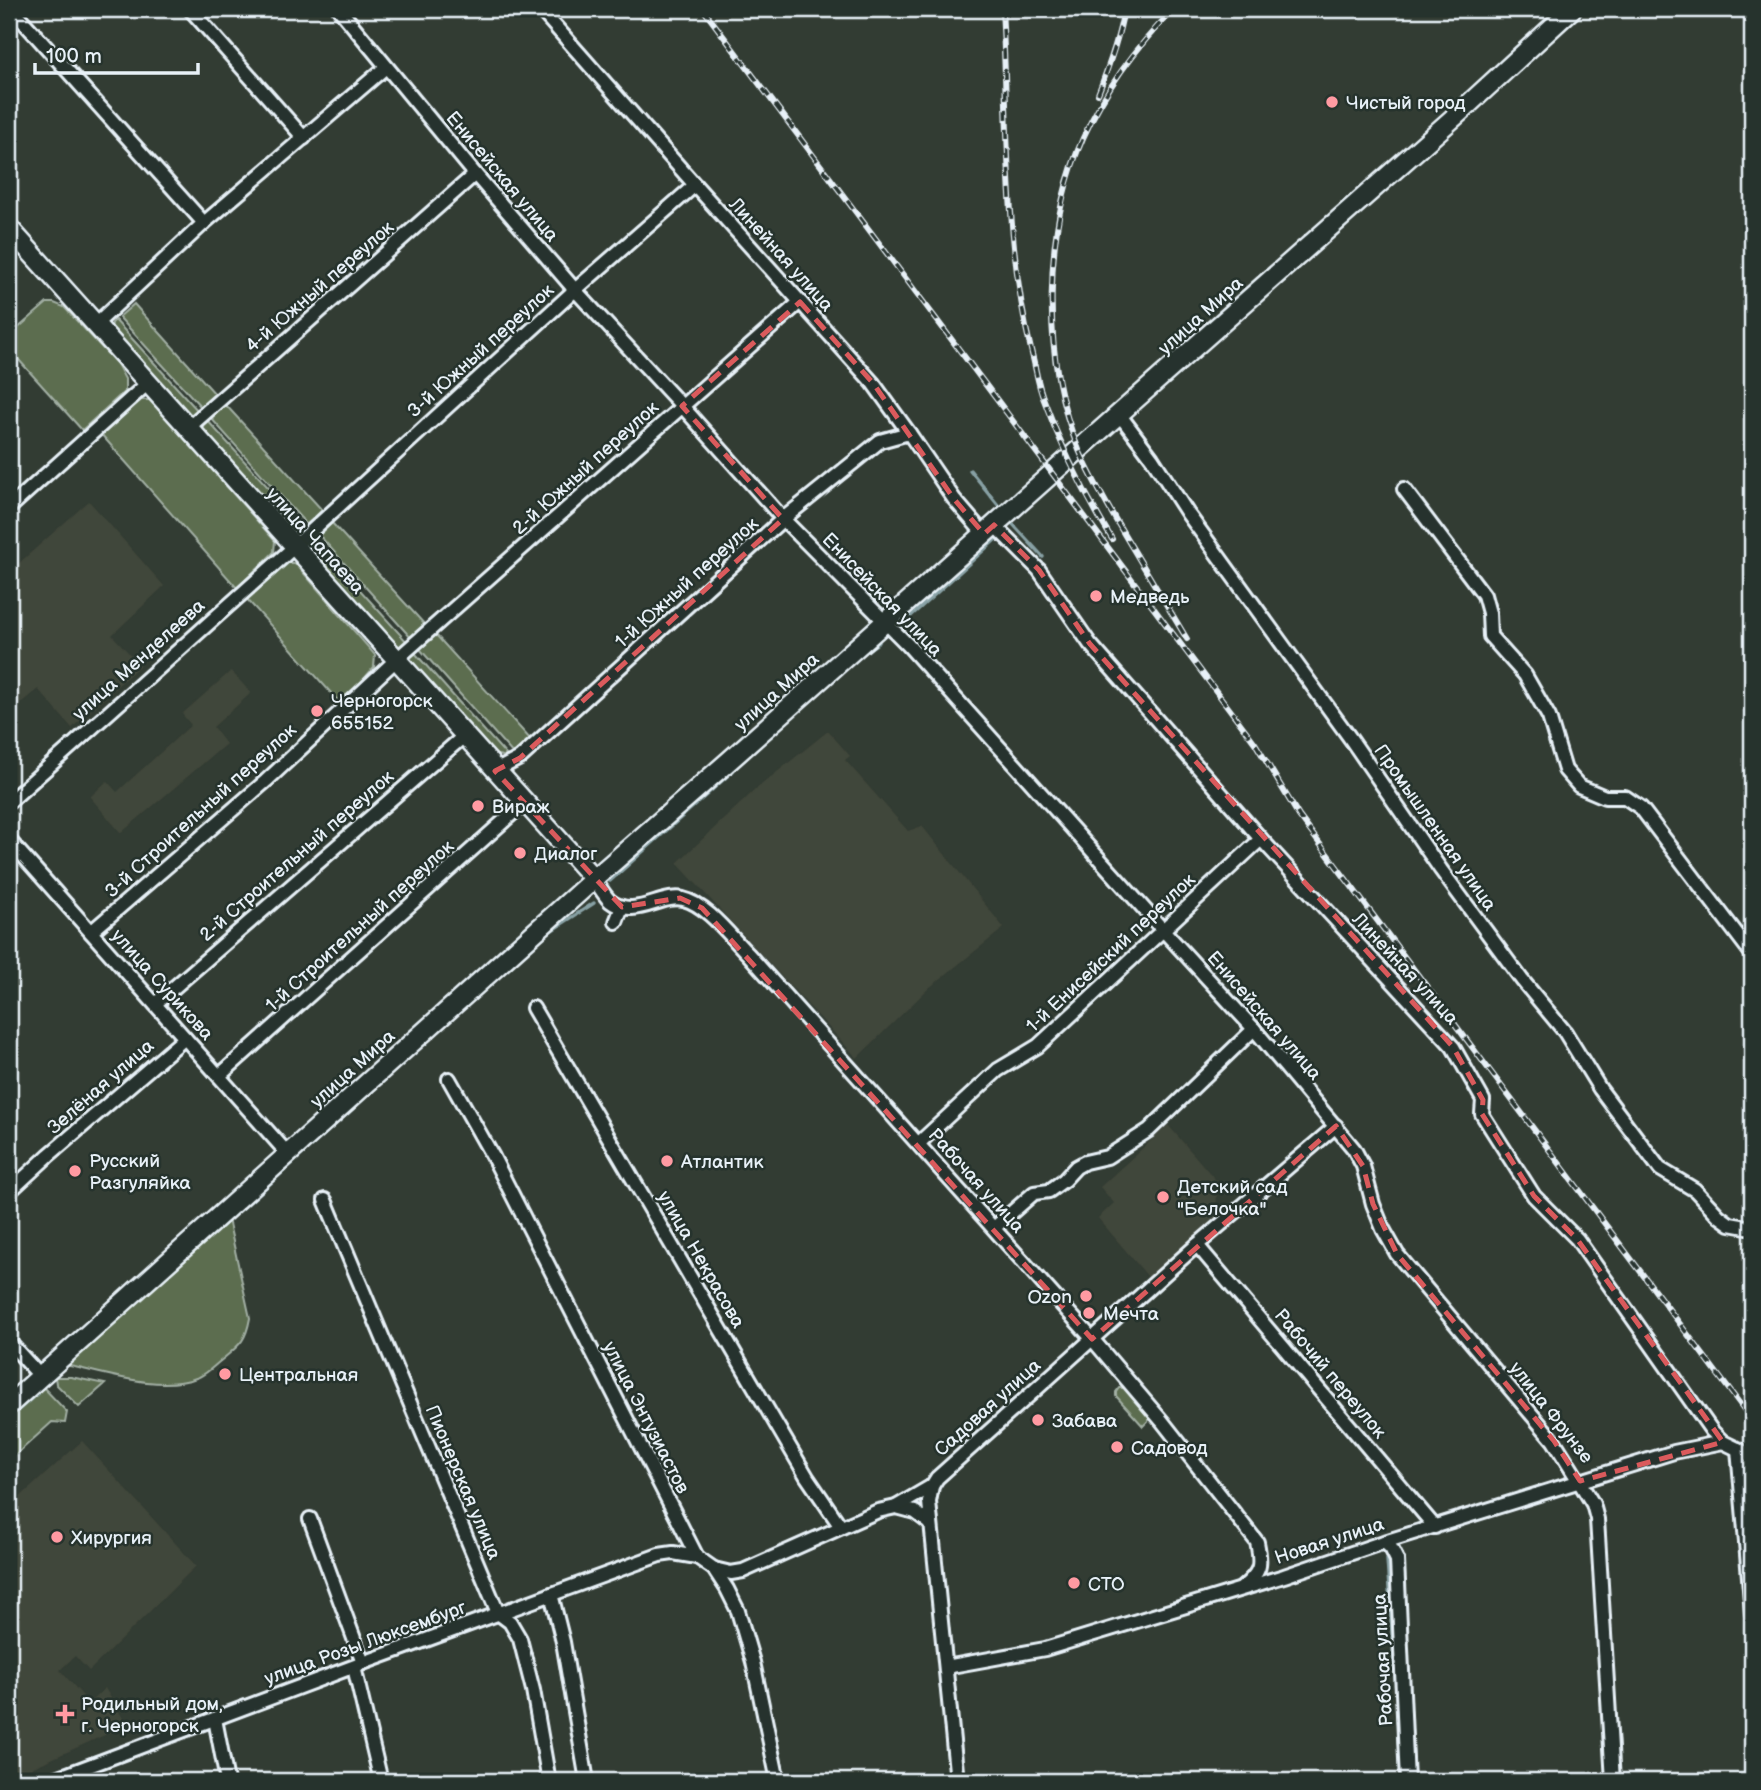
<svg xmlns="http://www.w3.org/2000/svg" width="1761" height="1790" font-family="'Balsamiq Sans',sans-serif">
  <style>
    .built { fill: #41463a }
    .green { fill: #5c6d4f; stroke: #a2afa4; stroke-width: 2 }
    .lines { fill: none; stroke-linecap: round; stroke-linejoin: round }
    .stream { stroke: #88a1a5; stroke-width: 3.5 }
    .street-casing { stroke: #e8f1f8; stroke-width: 18 }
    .secondary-casing { stroke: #e8f1f8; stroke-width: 23 }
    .street { stroke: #26332d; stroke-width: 12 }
    .secondary { stroke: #26332d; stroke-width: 18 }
    .rail-casing { stroke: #e8f1f8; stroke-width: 6 }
    .rail { stroke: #26332d; stroke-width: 3.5; stroke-dasharray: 10; stroke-linecap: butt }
    .marked { fill: none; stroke: #da5a5c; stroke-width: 5; stroke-dasharray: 14 9; stroke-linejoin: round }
    .poi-dot { fill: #ff9aa2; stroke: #26332d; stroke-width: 2.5 }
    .labels { text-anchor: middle; stroke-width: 5; stroke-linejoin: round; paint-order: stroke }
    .poi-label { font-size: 19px; fill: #e8f1f8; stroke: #26332d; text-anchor: start }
    .street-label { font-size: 19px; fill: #e8f1f8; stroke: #26332d }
  </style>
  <rect width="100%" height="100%" fill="#323c33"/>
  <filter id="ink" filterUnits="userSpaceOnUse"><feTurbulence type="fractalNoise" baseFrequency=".0143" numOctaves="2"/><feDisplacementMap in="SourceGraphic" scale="14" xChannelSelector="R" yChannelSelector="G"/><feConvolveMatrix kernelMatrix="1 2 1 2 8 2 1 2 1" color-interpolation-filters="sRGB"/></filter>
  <g filter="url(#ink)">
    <g class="built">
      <polygon points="89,501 164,586 112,635 140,665 72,728 38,689 17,706 9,697 9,572"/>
      <polygon points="231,671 251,693 213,727 226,744 121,833 90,797 107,781 117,792 191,725 182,714"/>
      <polygon points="828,731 850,756 845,760 908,831 922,826 1004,928 929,988 857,1058 677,863 756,789"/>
      <polygon points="1168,1125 1221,1186 1217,1191 1216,1217 1149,1278 1098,1218 1114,1203 1100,1187"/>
      <polygon points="82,1441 196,1566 89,1671 75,1656 60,1670 89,1703 105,1688 127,1725 9,1778 9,1507"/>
    </g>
    <g class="green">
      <polygon points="47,303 54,303 64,307 117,364 125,379 125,391 82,430 9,349 9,336"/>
      <polygon points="134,304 216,395 202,408 119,317"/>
      <polygon points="115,320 199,412 192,415 187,414 111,329 112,323"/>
      <polygon points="140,400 150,400 275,541 274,552 237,588 100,433 131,405"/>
      <polygon points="224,403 322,510 307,525 210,417"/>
      <polygon points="207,420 305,528 299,532 290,529 203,433 203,425"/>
      <polygon points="332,523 426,626 412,639 319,535"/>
      <polygon points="314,539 408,643 401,648 396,648 311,553 310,545"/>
      <polygon points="286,563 295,563 375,655 374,667 359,685 340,703 245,597 277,568"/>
      <polygon points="436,635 531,740 514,755 420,649"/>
      <polygon points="415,653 508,757 492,754 411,666 410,658"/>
      <path d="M228,1219L250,1318C246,1340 241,1344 224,1358C216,1364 208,1373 199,1377C160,1393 105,1373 65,1365Z"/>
      <polygon points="55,1377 71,1377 105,1384 79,1407 56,1384"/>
      <polygon points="42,1386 67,1412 65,1423 52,1422 9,1461 9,1415"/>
      <polygon points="1119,1388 1124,1388 1131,1393 1150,1419 1143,1426 1116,1396 1116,1392"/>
    </g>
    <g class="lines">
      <g class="stream">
        <polyline points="970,470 998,505"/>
        <polyline points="1011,522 1043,557"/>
        <polyline points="901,625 995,540"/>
        <polyline points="740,764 862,654 879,642"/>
        <polyline points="610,881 733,771"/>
        <polyline points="546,934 594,903"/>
        <polyline points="243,1208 501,974"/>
        <polyline points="123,1314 227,1222"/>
        <polyline points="9,1418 38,1393"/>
        <polyline points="1387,1559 1397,1707 1400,1781"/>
      </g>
      <defs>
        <g id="street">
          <polyline points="12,9 204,223"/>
          <polyline points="190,9 304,138"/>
          <polyline points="339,9 475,174 575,290 682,406 783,519 908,645 1163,930 1254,1029 1354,1149 1363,1166 1373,1204 1383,1229 1397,1254 1554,1441 1593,1504 1597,1519 1613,1781"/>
          <polyline points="540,9 695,185 873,383 909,433 954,499 984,534"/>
          <polyline points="95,325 204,223 386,67"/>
          <polyline points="1119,414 1152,458 1188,514 1350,738 1441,870 1522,980 1565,1032 1600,1089 1660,1169 1695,1190 1719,1216 1730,1224 1752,1228"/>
          <polyline points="188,428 475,174"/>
          <polyline points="1404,489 1484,595 1489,613 1490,636 1525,675 1549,717 1565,770 1579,786 1605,797 1625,797 1641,808 1752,954"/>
          <polyline points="9,508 148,383"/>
          <polyline points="994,525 1039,570 1090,644 1261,839 1453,1047 1483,1100 1482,1114 1534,1196 1577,1239 1712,1431 1723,1442 1752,1456"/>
          <polyline points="495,771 520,758 783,519 880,441 909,433"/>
          <polyline points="9,802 294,547 575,290 695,185"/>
          <polyline points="9,840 288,1154"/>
          <path d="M594,879C599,886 604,895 610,901C626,914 644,906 661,901C668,899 676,897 683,899C706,904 731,937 748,954L1088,1334L1162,1421L1257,1542C1262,1566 1261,1572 1242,1588"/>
          <polyline points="616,922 622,907"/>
          <polyline points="91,932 266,781 396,660 800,302"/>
          <polyline points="155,1004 464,736"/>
          <polyline points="533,1008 807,1477 841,1527"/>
          <polyline points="219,1076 524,803"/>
          <polyline points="449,1079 493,1157 697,1557 714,1569 727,1589 738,1611 753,1662 778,1781"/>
          <polyline points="919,1143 998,1070 1038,1046 1261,839"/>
          <polyline points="9,1192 49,1155 185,1038"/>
          <polyline points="325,1200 498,1613 510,1622 520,1639 533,1690 549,1781"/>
          <polyline points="994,1228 1034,1193 1049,1191 1064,1180 1076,1167 1085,1162 1107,1157 1149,1130 1254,1029"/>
          <polyline points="1197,1245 1435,1527"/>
          <polyline points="9,1342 41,1377"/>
          <polyline points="1738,1449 1752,1613"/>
          <polyline points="896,1507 915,1512 931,1524"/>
          <polyline points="310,1519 363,1663"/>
          <polyline points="1384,1542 1391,1548 1397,1560 1407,1781"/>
          <polyline points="714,1569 731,1573 743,1571 878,1511 896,1507 932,1486"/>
          <polyline points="551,1594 563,1642 587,1781"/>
          <polyline points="354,1667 381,1781"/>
          <polyline points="946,1667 1045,1649 1284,1576 1384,1542 1674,1452 1723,1442"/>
          <polyline points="215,1719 227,1781"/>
          <polyline points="49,1781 363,1663 659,1555 673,1553 697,1557"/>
          <polyline points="957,1781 929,1502 932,1486 937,1478 1197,1245 1336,1126"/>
        </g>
        <g id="secondary">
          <polyline points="9,228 594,879"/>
          <polyline points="9,1405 594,879 730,760 1093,437 1460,112 1572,9"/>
        </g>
      </defs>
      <use href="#street" class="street-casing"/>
      <use href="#secondary" class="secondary-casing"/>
      <use href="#street" class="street"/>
      <use href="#secondary" class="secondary"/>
      <defs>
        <g id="rail">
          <polyline points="703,9 1255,743 1299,816 1364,903 1752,1420"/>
          <path d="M1002,9C1009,123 1004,242 1032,354C1036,369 1038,386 1044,400C1062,449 1085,495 1112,539"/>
          <path d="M1174,9C1136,47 1105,89 1083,138C1043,228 1041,360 1079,450C1092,479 1108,507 1124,534C1145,569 1166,604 1187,639"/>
          <path d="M1098,94C1109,66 1119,38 1124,9"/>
        </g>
      </defs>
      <use href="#rail" class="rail-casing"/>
      <use href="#rail" class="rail"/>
    </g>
  </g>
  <path class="marked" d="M800,302L873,383L954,499L984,534L994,525L1039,570L1090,644L1453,1047L1483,1100L1482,1114L1534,1196L1577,1239L1723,1442L1580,1481L1554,1441L1397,1254L1373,1204L1363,1166L1336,1126L1092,1339L702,908L680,898L622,907L495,771L520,758L783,519L682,406Z"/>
  <g class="poi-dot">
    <circle cx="1332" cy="102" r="7"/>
    <circle cx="1096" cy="596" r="7"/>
    <circle cx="317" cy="711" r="7"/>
    <circle cx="478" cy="806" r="7"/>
    <circle cx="520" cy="853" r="7"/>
    <circle cx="667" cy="1161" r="7"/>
    <circle cx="75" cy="1171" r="7"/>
    <circle cx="1163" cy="1197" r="7"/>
    <circle cx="1086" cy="1296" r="7"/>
    <circle cx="1089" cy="1313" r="7"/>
    <circle cx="225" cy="1374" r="7"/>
    <circle cx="1038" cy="1420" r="7"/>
    <circle cx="1117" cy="1447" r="7"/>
    <circle cx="57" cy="1537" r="7"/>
    <circle cx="1074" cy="1583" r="7"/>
    <path d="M61.5 1703.5h7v7h7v7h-7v7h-7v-7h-7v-7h7z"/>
  </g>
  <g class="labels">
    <g class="poi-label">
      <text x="1346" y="109">Чистый город</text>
      <text x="1110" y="603">Медведь</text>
      <text x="331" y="707">Черногорск<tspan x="331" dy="22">655152</tspan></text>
      <text x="492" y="813">Вираж</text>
      <text x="534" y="860">Диалог</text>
      <text x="89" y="1167">Русский<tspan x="89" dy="22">Разгуляйка</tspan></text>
      <text x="681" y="1168">Атлантик</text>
      <text x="1177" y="1193">Детский сад<tspan x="1177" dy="22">"Белочка"</tspan></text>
      <text x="1072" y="1303" text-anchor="end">Ozon</text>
      <text x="1103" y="1320">Мечта</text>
      <text x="239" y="1381">Центральная</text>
      <text x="1052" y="1427">Забава</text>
      <text x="1131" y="1454">Садовод</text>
      <text x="71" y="1544">Хирургия</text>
      <text x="1088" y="1590">СТО</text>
      <text x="81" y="1710">Родильный дом,<tspan x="81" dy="22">г. Черногорск</tspan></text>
    </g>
    <g class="street-label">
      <text transform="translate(503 176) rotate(50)" y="7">Енисейская улица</text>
      <text transform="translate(782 254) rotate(48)" y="7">Линейная улица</text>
      <text transform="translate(319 286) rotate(-41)" y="7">4-й Южный переулок</text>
      <text transform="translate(1200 315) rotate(-42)" y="7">улица Мира</text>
      <text transform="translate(480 350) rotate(-42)" y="7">3-й Южный переулок</text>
      <text transform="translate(585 467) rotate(-42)" y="7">2-й Южный переулок</text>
      <text transform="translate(316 540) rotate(48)" y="7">улица Чапаева</text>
      <text transform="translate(686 582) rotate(-42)" y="7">1-й Южный переулок</text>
      <text transform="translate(883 594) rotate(46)" y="7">Енисейская улица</text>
      <text transform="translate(138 659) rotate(-42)" y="7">улица Менделеева</text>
      <text transform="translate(776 691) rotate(-42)" y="7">улица Мира</text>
      <text transform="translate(200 810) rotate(-42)" y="7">3-й Строительный переулок</text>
      <text transform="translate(1436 827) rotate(55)" y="7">Промышленная улица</text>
      <text transform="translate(296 855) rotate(-41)" y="7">2-й Строительный переулок</text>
      <text transform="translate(359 925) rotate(-42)" y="7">1-й Строительный переулок</text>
      <text transform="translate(1110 952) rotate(-43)" y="7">1-й Енисейский переулок</text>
      <text transform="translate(1406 968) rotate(47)" y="7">Линейная улица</text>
      <text transform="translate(163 984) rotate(48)" y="7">улица Сурикова</text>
      <text transform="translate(1265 1015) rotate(49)" y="7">Енисейская улица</text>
      <text transform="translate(352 1068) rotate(-42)" y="7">улица Мира</text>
      <text transform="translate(100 1086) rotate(-41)" y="7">Зелёная улица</text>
      <text transform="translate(977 1180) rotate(48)" y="7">Рабочая улица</text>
      <text transform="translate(702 1259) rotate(60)" y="7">улица Некрасова</text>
      <text transform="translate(1331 1373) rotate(50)" y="7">Рабочий переулок</text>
      <text transform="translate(987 1407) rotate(-42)" y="7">Садовая улица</text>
      <text transform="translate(1552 1412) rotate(52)" y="7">улица Фрунзе</text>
      <text transform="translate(647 1417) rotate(63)" y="7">улица Энтузиастов</text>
      <text transform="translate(464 1482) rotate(67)" y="7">Пионерская улица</text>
      <text transform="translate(1329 1540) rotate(-18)" y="7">Новая улица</text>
      <text transform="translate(365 1642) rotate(-20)" y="7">улица Розы Люксембург</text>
      <text transform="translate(1382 1660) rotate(-93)" y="7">Рабочая улица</text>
    </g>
  </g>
  <rect width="1761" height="1790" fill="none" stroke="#26332d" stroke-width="35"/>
  <rect x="18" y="18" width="1726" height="1755" fill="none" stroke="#e8f1f8" stroke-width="2.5" filter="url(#ink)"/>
  <path d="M35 63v10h163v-10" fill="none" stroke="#e8f1f8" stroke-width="3.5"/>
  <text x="46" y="63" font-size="21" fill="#e8f1f8" stroke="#26332d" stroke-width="5" paint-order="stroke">100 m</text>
</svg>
